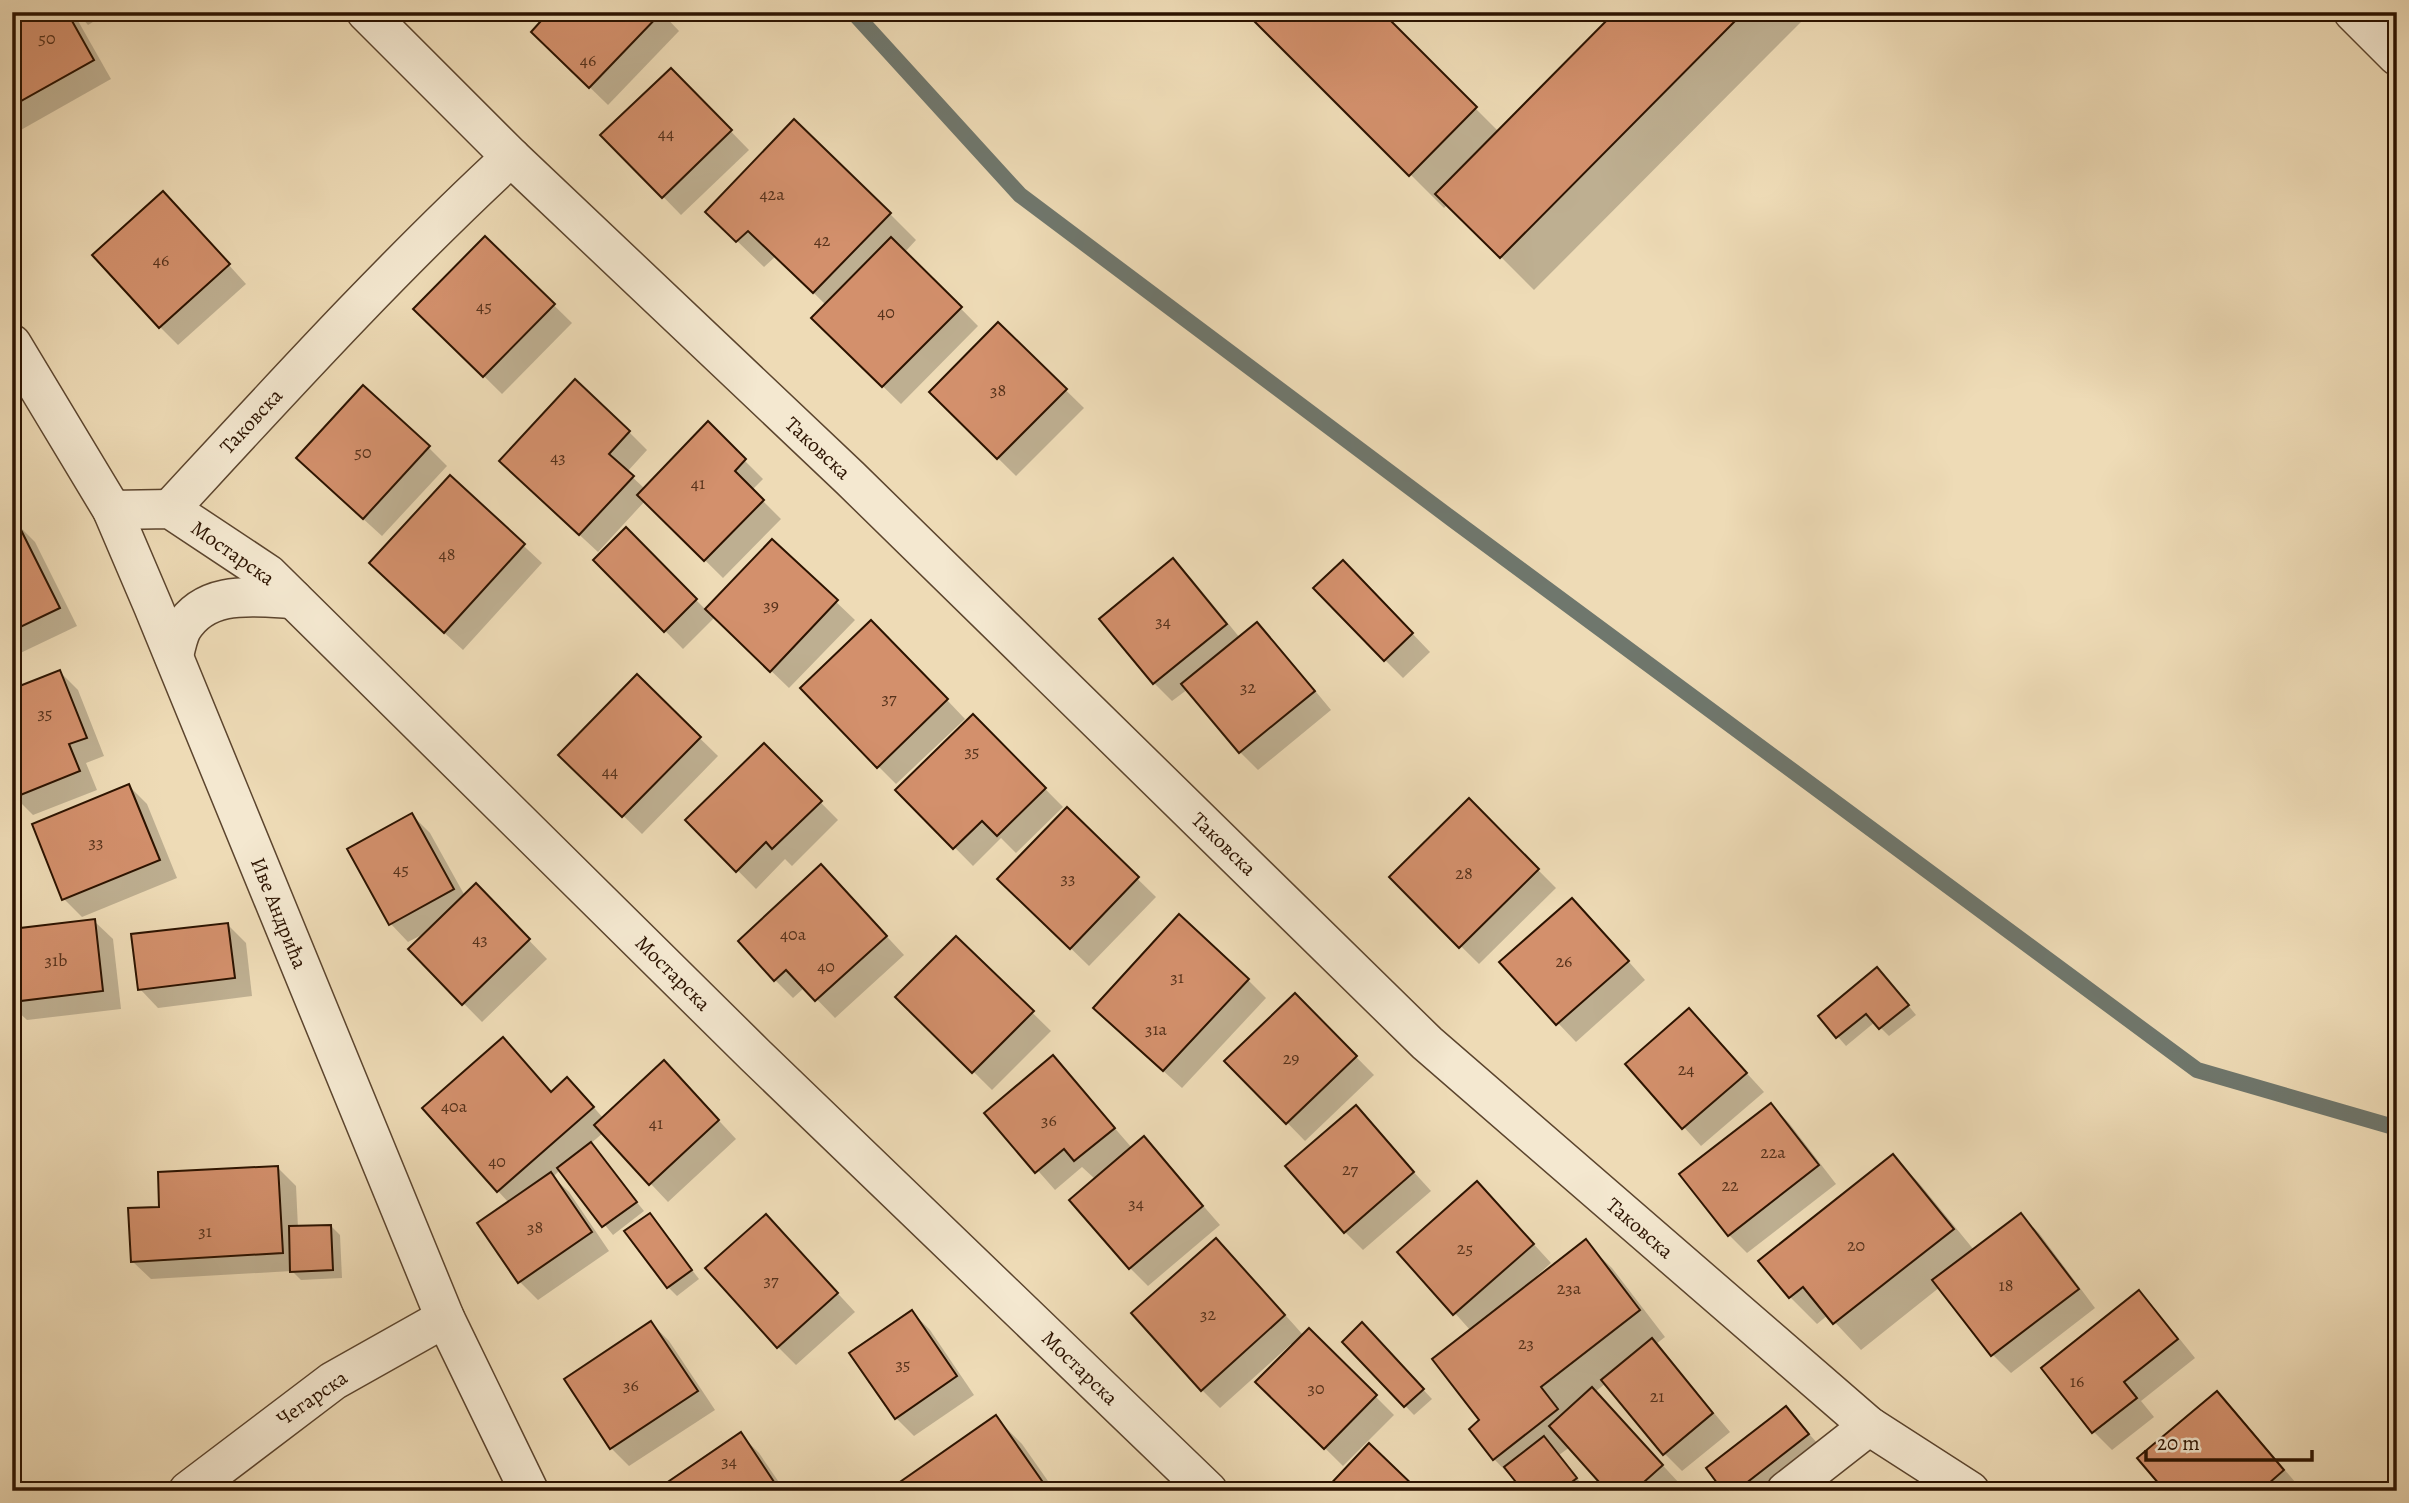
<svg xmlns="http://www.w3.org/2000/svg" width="2409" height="1503" font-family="Alegreya,serif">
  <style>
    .shadow { fill: #0003 }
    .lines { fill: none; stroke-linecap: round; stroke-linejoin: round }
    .stream { stroke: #6f776d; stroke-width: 16 }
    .building { fill: #d3906c; stroke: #2c1300; stroke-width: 2 }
    .minor-casing { stroke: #5c452e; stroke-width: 41 }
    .minor { stroke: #f4e8d0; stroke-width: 38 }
    .labels { text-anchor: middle; stroke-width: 5; stroke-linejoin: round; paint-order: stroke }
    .number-label { font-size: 18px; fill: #56321b }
    .street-label { font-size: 21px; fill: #2c1300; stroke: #f4e8d0 }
  </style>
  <rect width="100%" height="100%" fill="#eedbb6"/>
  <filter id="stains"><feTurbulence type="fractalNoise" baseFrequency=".00286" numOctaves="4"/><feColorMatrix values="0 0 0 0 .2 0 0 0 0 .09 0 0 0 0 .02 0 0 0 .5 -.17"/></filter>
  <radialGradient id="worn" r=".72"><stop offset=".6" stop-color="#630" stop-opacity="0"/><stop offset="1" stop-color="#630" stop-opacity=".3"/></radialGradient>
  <g class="shadow">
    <polygon points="21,12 73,12 111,79 12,135 12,17"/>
    <polygon points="77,12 109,12 88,25"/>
    <polygon points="661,12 679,31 608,105 533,32"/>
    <polygon points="1248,12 1379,12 1499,132 1618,12 1811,12 1534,290 1448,204 1444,208"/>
    <polygon points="671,70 749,150 681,215 603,135"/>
    <polygon points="181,212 246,284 178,345 160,327"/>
    <polygon points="707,212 890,214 916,240 905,252 978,326 901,404 813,318 826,305 776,256 764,267"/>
    <polygon points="485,238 572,323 502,394 416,309"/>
    <polygon points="998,324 1084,408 1016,476 931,392"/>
    <polygon points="708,424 763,479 752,490 781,519 723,578 645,501 598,552 519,479 629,432 647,450 627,472 645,489"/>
    <polygon points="428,447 447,466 382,536 316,476"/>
    <polygon points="450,477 542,563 463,650 389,582"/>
    <polygon points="17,524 35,542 77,626 12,657 12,526"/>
    <polygon points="626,530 706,610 772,541 855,620 789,688 715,617 683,649 595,560"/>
    <polygon points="1173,560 1191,578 1240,638 1257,624 1275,642 1331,710 1258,770 1240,752 1188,689 1172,701 1154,683 1101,619"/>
    <polygon points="1361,580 1430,652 1403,678 1385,660"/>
    <polygon points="890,640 965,719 896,784 878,766"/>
    <polygon points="60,672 78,690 104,756 86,763 97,790 33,815 15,797 12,791 12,690"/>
    <polygon points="637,677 718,756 642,834 561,755"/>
    <polygon points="973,716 1063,807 1016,853 1001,838 973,866 898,790"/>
    <polygon points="764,745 838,820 792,866 785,859 756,889 688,820"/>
    <polygon points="129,786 147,804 177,878 82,917 64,899"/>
    <polygon points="1469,800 1556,888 1479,964 1391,877"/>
    <polygon points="1067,810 1156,897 1089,966 1018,897"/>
    <polygon points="412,815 430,833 465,896 494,904 547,959 482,1022 410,949 427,932 408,942 390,923"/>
    <polygon points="839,885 904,955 835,1018 805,987 793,998 775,980"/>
    <polygon points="1590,918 1645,980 1576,1042 1501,963"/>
    <polygon points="94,921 113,939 121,1009 27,1020 12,1006 12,931"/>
    <polygon points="228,925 246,943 252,996 158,1008 140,989"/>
    <polygon points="956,938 1051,1031 992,1090 898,997"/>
    <polygon points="1886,978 1916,1015 1889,1036 1875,1022 1846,1046 1820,1016"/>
    <polygon points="1248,980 1266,998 1182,1088 1114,1026"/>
    <polygon points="1295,995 1374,1075 1305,1141 1227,1061"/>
    <polygon points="1689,1010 1764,1092 1701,1146 1627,1064"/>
    <polygon points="503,1040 552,1093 585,1097 603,1118 682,1081 736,1139 668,1202 603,1133 590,1144 644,1211 613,1235 560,1170 553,1177 569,1192 609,1251 538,1300 520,1282 509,1203 498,1191"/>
    <polygon points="1053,1057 1132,1148 1144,1138 1220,1225 1148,1286 1130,1268 1095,1179 1082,1167 1055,1190 987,1113"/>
    <polygon points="1771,1105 1789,1123 1836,1184 1747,1253 1729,1235"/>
    <polygon points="1355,1107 1431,1191 1363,1250 1345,1232"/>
    <polygon points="1893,1157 1919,1183 1974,1250 2020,1215 2039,1233 2095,1308 2011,1373 1993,1355 1940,1287 1861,1350 1828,1315 1817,1324 1790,1297 1761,1261"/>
    <polygon points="277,1167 296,1186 298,1228 331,1226 340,1235 342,1278 301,1280 292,1271 151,1279 132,1261 161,1209"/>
    <polygon points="1495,1202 1551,1263 1531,1281 1533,1283 1585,1242 1612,1268 1665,1337 1656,1344 1730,1432 1682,1471 1664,1453 1606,1383 1595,1392 1680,1484 1672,1491 1609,1491 1570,1447 1559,1455 1587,1491 1525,1491 1494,1459 1482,1421 1471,1331 1400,1252"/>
    <polygon points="649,1215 699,1279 677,1296 668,1287"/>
    <polygon points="766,1216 855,1312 796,1365 778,1347"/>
    <polygon points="1234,1258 1304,1336 1309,1330 1394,1415 1343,1466 1258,1382 1293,1347 1291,1344 1220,1408 1202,1390"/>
    <polygon points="2139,1292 2157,1311 2195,1358 2141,1401 2154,1417 2112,1450 2094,1432 2043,1368"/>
    <polygon points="912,1312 930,1330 974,1395 914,1436 896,1418"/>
    <polygon points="651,1323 669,1341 715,1410 629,1466 611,1448"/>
    <polygon points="1371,1334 1432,1399 1414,1415 1344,1342"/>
    <polygon points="2216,1393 2235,1411 2301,1489 2168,1491"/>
    <polygon points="1786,1408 1826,1453 1778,1491 1726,1491"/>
    <polygon points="995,1417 1022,1444 1055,1491 890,1491"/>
    <polygon points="741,1435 759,1453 785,1491 659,1490"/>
  </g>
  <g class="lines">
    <polyline class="stream" points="853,12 1020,195 1452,519 2197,1070 2397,1128"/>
  </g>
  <g class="building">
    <polygon points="17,12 67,12 94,60 12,106 12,15"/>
    <polygon points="549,12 662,12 589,88 531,32"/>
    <polygon points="1245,12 1382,12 1477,107 1409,176"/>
    <polygon points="1615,12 1744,12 1500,258 1435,194"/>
    <polygon points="671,68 732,130 662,198 600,135"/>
    <polygon points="794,119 891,213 813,293 748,231 736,242 705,212"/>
    <polygon points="163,191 230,264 159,328 92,255"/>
    <polygon points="485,236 555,304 483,377 413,309"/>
    <polygon points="891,237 962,307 882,387 811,318"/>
    <polygon points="998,322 1067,389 997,459 929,392"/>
    <polygon points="575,379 630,431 609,454 634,476 579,535 499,461"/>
    <polygon points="363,385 430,446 363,519 296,458"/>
    <polygon points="708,421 746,459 735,471 764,500 704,561 637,495"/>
    <polygon points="450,475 525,544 444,633 369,563"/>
    <polygon points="17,522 60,608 12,631 12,524"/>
    <polygon points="626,527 697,599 664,632 593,560"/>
    <polygon points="772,539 838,600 770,672 705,609"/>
    <polygon points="1173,558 1227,624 1153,684 1099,619"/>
    <polygon points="1343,560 1413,633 1384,661 1313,588"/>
    <polygon points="871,620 948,699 877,768 800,688"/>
    <polygon points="1257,622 1315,691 1239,753 1181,684"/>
    <polygon points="60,670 87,738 69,744 80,771 13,798 12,689"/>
    <polygon points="637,674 701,737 622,817 558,755"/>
    <polygon points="973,714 1046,788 997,836 982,821 953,849 895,790"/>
    <polygon points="764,743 822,801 772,849 766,842 736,872 685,820"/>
    <polygon points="129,784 160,860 62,900 32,824"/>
    <polygon points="1469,798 1539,869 1459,948 1389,877"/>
    <polygon points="1067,807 1139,877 1070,949 997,879"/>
    <polygon points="412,813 454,889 389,925 347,849"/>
    <polygon points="821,864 887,936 815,1001 786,970 774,981 738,941"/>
    <polygon points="476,883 530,939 462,1005 408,949"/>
    <polygon points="1572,898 1629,961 1556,1025 1499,962"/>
    <polygon points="1179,914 1249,979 1163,1071 1093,1008"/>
    <polygon points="95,919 103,991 12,1002 12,929"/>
    <polygon points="228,923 235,978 138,990 131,934"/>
    <polygon points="956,936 1034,1011 972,1073 895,997"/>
    <polygon points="1877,967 1909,1005 1879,1029 1866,1014 1836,1038 1818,1016"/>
    <polygon points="1295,993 1357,1056 1286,1124 1224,1061"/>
    <polygon points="1689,1008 1747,1073 1682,1129 1625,1064"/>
    <polygon points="503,1037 551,1092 567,1077 594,1107 497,1192 422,1108"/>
    <polygon points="1053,1055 1115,1128 1074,1161 1064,1149 1035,1173 984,1113"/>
    <polygon points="664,1060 719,1120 649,1185 594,1125"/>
    <polygon points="1771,1103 1819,1165 1728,1236 1679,1174"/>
    <polygon points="1356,1105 1414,1172 1344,1233 1285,1166"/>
    <polygon points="1144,1136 1203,1206 1129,1269 1069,1200"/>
    <polygon points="591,1142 637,1202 602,1227 557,1168"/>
    <polygon points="1893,1154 1954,1229 1833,1324 1803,1287 1789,1298 1758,1261"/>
    <polygon points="278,1166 283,1253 131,1262 128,1208 159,1207 158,1172"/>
    <polygon points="551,1172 592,1232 518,1283 477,1223"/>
    <polygon points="1477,1181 1534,1244 1453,1315 1397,1252"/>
    <polygon points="650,1213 692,1270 667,1288 624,1231"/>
    <polygon points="2021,1213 2079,1289 1991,1356 1932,1280"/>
    <polygon points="766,1214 838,1293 777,1348 705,1268"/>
    <polygon points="331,1225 333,1270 290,1272 289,1226"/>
    <polygon points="1216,1238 1285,1315 1201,1391 1131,1313"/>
    <polygon points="1586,1239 1640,1310 1541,1387 1558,1409 1493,1460 1469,1429 1479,1420 1432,1359"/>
    <polygon points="2139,1290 2178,1339 2124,1382 2137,1398 2092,1433 2041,1368"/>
    <polygon points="912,1310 957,1376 895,1419 849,1353"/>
    <polygon points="651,1321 698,1391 610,1449 564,1379"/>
    <polygon points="1362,1322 1424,1389 1404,1407 1342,1342"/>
    <polygon points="1309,1328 1377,1395 1324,1449 1255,1382"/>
    <polygon points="1652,1338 1713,1413 1663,1455 1601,1380"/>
    <polygon points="1592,1387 1663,1465 1634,1491 1607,1491 1549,1426"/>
    <polygon points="2217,1391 2284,1470 2260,1491 2165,1491 2137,1458"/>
    <polygon points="1786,1406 1809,1434 1736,1491 1723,1491 1706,1468"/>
    <polygon points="996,1415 1049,1491 887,1491"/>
    <polygon points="741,1432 780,1491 656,1490"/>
    <polygon points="1544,1436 1577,1478 1560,1491 1523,1491 1504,1467"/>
    <polygon points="1369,1443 1419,1491 1324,1491"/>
  </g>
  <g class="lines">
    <defs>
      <g id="minor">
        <polyline points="366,12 511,157 850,478 1427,1043 1869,1426 1970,1491"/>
        <polyline points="2353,12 2397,56"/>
        <polyline points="12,344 112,510 153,606 445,1318 529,1491"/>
        <path d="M170,509C281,389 391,268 511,157"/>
        <polyline points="112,510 170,509 268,574 755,1055 1208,1491"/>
        <path d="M174,656C176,647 178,637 182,629C206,589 253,597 293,599"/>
        <polyline points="188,1491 333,1381 445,1318"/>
        <polyline points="1786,1491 1869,1426"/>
      </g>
    </defs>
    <use href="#minor" class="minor-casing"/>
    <use href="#minor" class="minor"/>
  </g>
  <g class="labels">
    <g class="number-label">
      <text x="47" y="44">50</text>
      <text x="588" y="66">46</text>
      <text x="666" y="139">44</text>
      <text x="772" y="200">42a</text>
      <text x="822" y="246">42</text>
      <text x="161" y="266">46</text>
      <text x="484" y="312">45</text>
      <text x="886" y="318">40</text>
      <text x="998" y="396">38</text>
      <text x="363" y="458">50</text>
      <text x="558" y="463">43</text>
      <text x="698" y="489">41</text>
      <text x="447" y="560">48</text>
      <text x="771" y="611">39</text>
      <text x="1163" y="627">34</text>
      <text x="1248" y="693">32</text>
      <text x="889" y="704">37</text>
      <text x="45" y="719">35</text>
      <text x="972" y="757">35</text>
      <text x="610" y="777">44</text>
      <text x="96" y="848">33</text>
      <text x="401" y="875">45</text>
      <text x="1464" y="879">28</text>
      <text x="1068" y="884">33</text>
      <text x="793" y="940">40a</text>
      <text x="480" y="945">43</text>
      <text x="56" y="966">31b</text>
      <text x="1564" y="967">26</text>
      <text x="826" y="972">40</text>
      <text x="1177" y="983">31</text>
      <text x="1156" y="1035">31a</text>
      <text x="1291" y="1064">29</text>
      <text x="1686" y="1075">24</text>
      <text x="454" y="1112">40a</text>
      <text x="1049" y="1126">36</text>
      <text x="656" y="1129">41</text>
      <text x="1773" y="1158">22a</text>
      <text x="497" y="1167">40</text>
      <text x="1350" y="1175">27</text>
      <text x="1730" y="1191">22</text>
      <text x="1136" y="1209">34</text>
      <text x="535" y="1233">38</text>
      <text x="205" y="1237">31</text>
      <text x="1856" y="1251">20</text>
      <text x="1465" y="1254">25</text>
      <text x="771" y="1286">37</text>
      <text x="2006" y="1291">18</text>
      <text x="1569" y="1294">23a</text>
      <text x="1208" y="1320">32</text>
      <text x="1526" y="1349">23</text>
      <text x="903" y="1370">35</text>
      <text x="2077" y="1387">16</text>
      <text x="631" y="1391">36</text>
      <text x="1316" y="1394">30</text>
      <text x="1657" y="1402">21</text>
      <text x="729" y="1467">34</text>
    </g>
    <g class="street-label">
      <text transform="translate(251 421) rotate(-47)" y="7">Таковска</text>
      <text transform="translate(818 448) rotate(43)" y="7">Таковска</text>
      <text transform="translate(233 553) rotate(35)" y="7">Мостарска</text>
      <text transform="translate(1224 844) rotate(44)" y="7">Таковска</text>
      <text transform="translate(279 913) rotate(68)" y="7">Иве Андрића</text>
      <text transform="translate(673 973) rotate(45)" y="7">Мостарска</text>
      <text transform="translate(1640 1228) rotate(41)" y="7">Таковска</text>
      <text transform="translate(1080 1368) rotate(44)" y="7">Мостарска</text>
      <text transform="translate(312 1398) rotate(-35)" y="7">Чегарска</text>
    </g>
  </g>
  <rect width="2409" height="1503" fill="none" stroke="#eedbb6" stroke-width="42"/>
  <rect x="14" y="14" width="2381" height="1475" fill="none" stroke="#2c1300" stroke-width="3.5"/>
  <rect x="21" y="21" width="2367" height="1461" fill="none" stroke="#2c1300" stroke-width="2"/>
  <path d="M2146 1450v10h166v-10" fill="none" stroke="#2c1300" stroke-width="3.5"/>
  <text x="2157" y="1450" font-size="21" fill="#2c1300" stroke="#f4e8d0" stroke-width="5" paint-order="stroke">20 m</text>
  <rect width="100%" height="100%" filter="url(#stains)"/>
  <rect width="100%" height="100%" fill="url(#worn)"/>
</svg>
